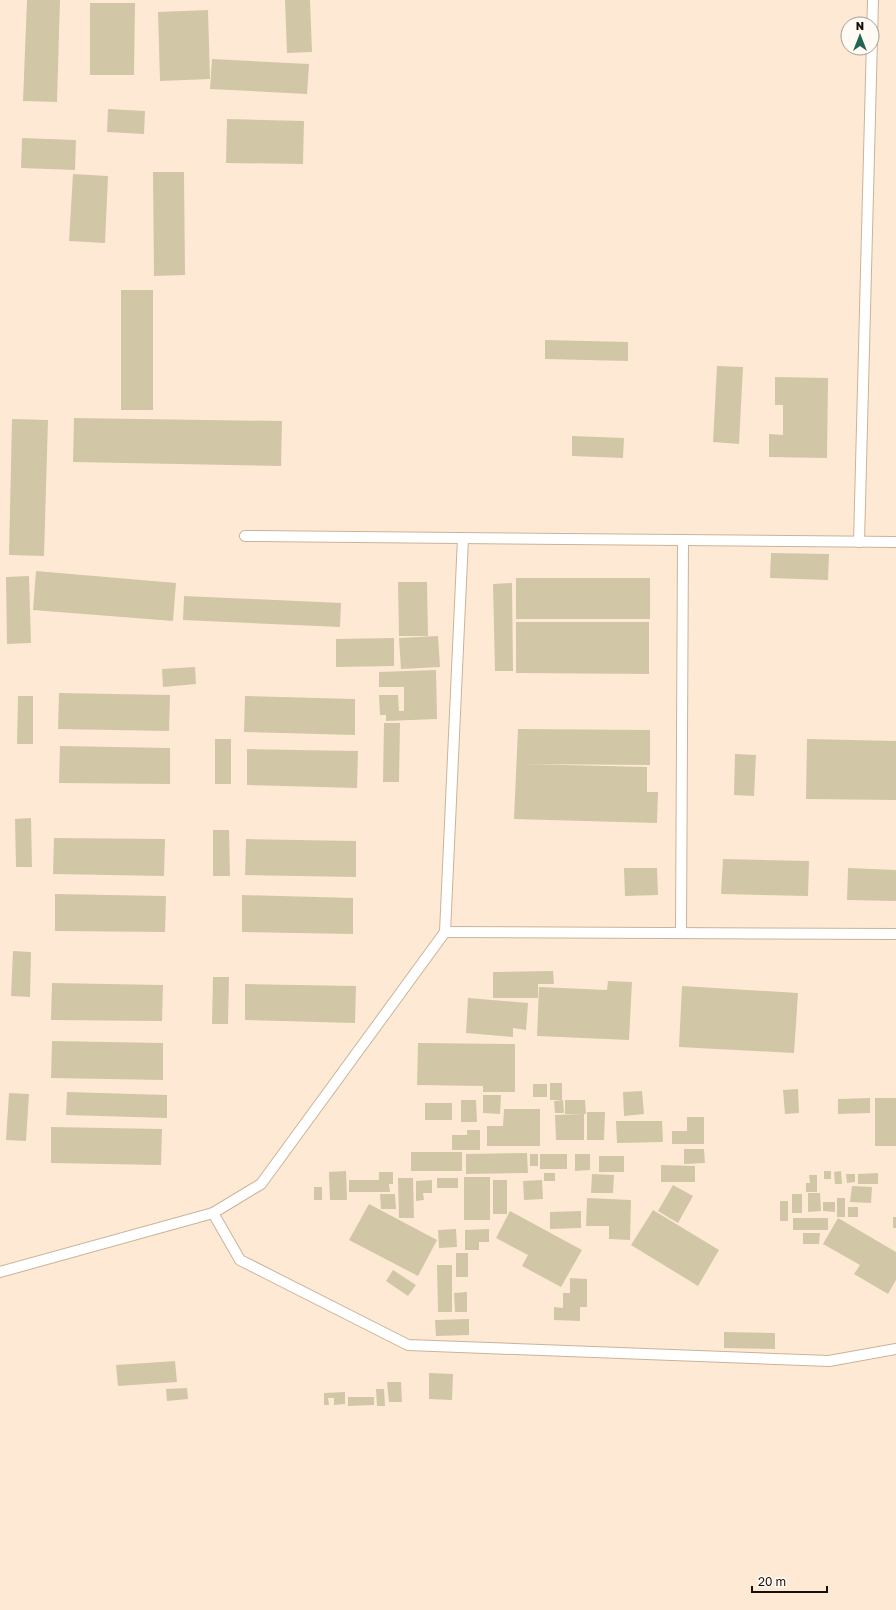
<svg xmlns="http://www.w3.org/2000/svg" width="896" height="1610" font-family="'Golos Text',sans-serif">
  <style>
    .building { fill: #d1c7a6 }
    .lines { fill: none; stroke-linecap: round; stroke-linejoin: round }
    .lane-casing { stroke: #cab398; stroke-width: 12 }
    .lane { stroke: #fff; stroke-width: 10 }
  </style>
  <rect width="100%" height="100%" fill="#feead4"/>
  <g class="building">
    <polygon points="27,0 60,0 57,102 23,101"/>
    <polygon points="285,0 310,0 312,52 287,53"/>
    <polygon points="90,3 135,3 134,75 90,75"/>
    <polygon points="208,10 210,79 160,81 158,12"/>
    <polygon points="212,59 309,64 307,94 210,89"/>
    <polygon points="108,109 145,111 144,134 107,132"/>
    <polygon points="227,119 304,121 303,164 226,163"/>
    <polygon points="22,138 76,140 75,170 21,168"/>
    <polygon points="153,172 184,172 185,275 154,276"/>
    <polygon points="73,174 108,176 105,243 69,241"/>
    <rect x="121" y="290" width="32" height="120"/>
    <polygon points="545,340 628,342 628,361 545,359"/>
    <polygon points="717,366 743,367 739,444 713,442"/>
    <polygon points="775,377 828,378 827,458 769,457 769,434 783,435 783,405 775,405"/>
    <polygon points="74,418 282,421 281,466 73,462"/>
    <polygon points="12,419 48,420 44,556 9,555"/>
    <polygon points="572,436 624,438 623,458 572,456"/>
    <polygon points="771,553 829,554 828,580 770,578"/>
    <polygon points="36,571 176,583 173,621 33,610"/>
    <polygon points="29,576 31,643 7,644 6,577"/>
    <rect x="516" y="578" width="134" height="41"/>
    <polygon points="398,582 427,582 428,636 399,636"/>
    <polygon points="512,583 513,671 495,671 493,584"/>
    <polygon points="184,596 341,603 340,627 183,620"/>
    <polygon points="516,622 649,622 649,674 516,673"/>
    <polygon points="438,636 440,667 401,669 399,638"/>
    <polygon points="394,638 394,666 336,667 336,639"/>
    <polygon points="195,667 196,684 163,687 162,669"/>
    <polygon points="436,670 437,719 386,721 386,715 380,715 379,695 398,695 399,711 404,711 404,687 379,687 379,672"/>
    <polygon points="59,693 170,695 169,731 58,729"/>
    <polygon points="18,696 33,696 33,744 17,744"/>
    <polygon points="245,696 355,699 355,735 244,732"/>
    <polygon points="384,723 400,723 399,782 383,782"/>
    <polygon points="518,729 650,730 650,765 524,764 647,767 647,792 658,792 657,823 514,819"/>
    <rect x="215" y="739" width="16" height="45"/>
    <polygon points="807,739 896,741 896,800 806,799"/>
    <polygon points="60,746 170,748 170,784 59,783"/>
    <polygon points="247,749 358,751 357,788 247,785"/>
    <polygon points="735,754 756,755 754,796 734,795"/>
    <polygon points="31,818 32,867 16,867 15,819"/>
    <polygon points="213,830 229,830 230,876 213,876"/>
    <polygon points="54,838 165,839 164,876 53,874"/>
    <polygon points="246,839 356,841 356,877 245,875"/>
    <polygon points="723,859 809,861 808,896 721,894"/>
    <polygon points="624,868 657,868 658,895 625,896"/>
    <polygon points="848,868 896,870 896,901 847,900"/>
    <polygon points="55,894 166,896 165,932 55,931"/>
    <polygon points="242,895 353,898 353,934 242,932"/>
    <polygon points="13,951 31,952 30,997 11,996"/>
    <polygon points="553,971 554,984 538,984 538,998 493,998 493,972"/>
    <polygon points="213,977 229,977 228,1024 212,1024"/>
    <polygon points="608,981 632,982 629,1040 537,1036 539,987 607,990"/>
    <polygon points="52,983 163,985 162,1021 51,1020"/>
    <polygon points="245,984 356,986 355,1023 245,1020"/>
    <polygon points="682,986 798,993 794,1053 679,1047"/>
    <polygon points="468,998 528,1003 526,1030 513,1028 513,1037 466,1033"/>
    <polygon points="52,1041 163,1043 163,1080 51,1078"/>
    <polygon points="418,1043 515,1044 515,1092 483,1092 483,1086 417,1085"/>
    <rect x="550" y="1083" width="12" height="17"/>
    <rect x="533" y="1084" width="14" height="13"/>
    <polygon points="798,1089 799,1113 785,1114 783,1090"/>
    <polygon points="642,1091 644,1114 624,1116 623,1092"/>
    <polygon points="67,1092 167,1095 167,1118 66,1115"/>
    <polygon points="9,1093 29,1094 26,1141 6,1140"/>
    <polygon points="483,1095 501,1095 500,1114 483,1113"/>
    <polygon points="870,1098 870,1113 838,1114 838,1099"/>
    <rect x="875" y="1098" width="21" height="48"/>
    <polygon points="461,1100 476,1100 477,1122 461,1122"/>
    <polygon points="563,1100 564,1113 555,1113 554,1101"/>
    <polygon points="565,1100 585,1100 586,1114 565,1114"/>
    <rect x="425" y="1103" width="27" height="17"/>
    <polygon points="504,1109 540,1109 540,1146 487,1146 487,1126 503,1126"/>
    <polygon points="587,1112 605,1112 604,1140 587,1140"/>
    <polygon points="584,1114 584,1140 556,1140 555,1115"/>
    <polygon points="687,1117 704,1117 704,1144 672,1144 672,1131 687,1131"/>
    <polygon points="616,1121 662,1121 663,1142 617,1143"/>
    <polygon points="51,1127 162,1129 161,1165 51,1163"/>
    <polygon points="467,1130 480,1130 480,1150 452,1150 452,1135 467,1135"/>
    <polygon points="684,1149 704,1149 705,1163 684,1164"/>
    <rect x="411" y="1152" width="51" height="19"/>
    <polygon points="527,1153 528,1173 466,1174 466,1154"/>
    <rect x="530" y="1154" width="8" height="12"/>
    <rect x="540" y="1154" width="27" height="15"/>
    <polygon points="575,1154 590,1154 590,1170 575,1171"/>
    <rect x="599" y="1156" width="25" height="16"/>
    <polygon points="661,1165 695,1166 695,1182 661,1182"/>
    <polygon points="346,1171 347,1200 330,1200 329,1172"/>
    <rect x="824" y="1171" width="7" height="8"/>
    <polygon points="841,1171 842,1184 835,1184 834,1172"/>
    <polygon points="379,1172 393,1172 393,1184 389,1184 390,1192 349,1192 349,1180 379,1180"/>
    <rect x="544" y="1173" width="11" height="8"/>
    <polygon points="878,1173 878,1184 858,1184 858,1174"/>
    <polygon points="592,1174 614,1175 613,1193 591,1193"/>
    <polygon points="846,1174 855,1174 855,1182 847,1183"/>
    <polygon points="809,1175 817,1175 817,1192 806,1192 806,1183 810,1183"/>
    <rect x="464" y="1177" width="26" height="43"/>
    <polygon points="398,1178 413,1178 414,1218 399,1218"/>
    <rect x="437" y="1178" width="21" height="10"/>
    <polygon points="432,1180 432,1193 423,1193 424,1200 416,1201 416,1181"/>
    <rect x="493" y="1180" width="14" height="34"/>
    <polygon points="542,1180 543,1199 524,1200 523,1181"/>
    <polygon points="673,1185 693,1196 678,1223 658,1211"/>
    <polygon points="852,1186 872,1187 871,1203 850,1202"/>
    <rect x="314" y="1187" width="8" height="13"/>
    <polygon points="808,1193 820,1193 821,1211 808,1212"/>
    <polygon points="380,1194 395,1194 396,1209 381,1209"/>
    <rect x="792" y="1194" width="10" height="19"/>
    <polygon points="587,1198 631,1200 630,1240 609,1239 609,1226 586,1226"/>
    <rect x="837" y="1198" width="8" height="19"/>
    <rect x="780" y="1201" width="8" height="20"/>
    <polygon points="823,1202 835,1202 835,1212 823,1211"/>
    <polygon points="369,1204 437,1240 418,1276 349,1240"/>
    <rect x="848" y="1207" width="10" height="10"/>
    <polygon points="653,1210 719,1250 698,1286 631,1245"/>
    <polygon points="510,1211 582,1250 561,1287 522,1266 528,1255 496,1238"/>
    <polygon points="581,1211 581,1228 550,1229 550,1212"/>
    <rect x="893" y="1217" width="3" height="11"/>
    <rect x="793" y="1218" width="35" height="12"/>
    <polygon points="838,1218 896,1252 896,1280 888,1294 854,1274 860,1265 823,1244"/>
    <polygon points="456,1229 457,1247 439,1248 438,1230"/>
    <polygon points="489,1229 489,1242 479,1242 479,1250 465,1250 465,1230"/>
    <polygon points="803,1233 820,1233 819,1244 803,1244"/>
    <rect x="456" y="1253" width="12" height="24"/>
    <polygon points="437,1265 452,1265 452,1312 438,1312"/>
    <polygon points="393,1270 416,1285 408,1296 386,1281"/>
    <polygon points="570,1278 587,1279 587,1307 580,1307 580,1321 554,1320 554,1307 563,1308 563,1293 570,1293"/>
    <polygon points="467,1292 467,1312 455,1312 454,1293"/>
    <polygon points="469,1319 469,1335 436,1336 435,1320"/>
    <polygon points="724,1332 775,1333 775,1349 724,1348"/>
    <polygon points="175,1361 177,1382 118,1386 116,1365"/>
    <polygon points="429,1373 453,1374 452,1400 429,1399"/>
    <polygon points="387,1382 401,1382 402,1402 389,1402"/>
    <polygon points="187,1388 188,1399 167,1401 166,1389"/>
    <polygon points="376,1389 384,1389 385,1406 377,1406"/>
    <polygon points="345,1392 345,1404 334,1405 334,1398 328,1398 329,1405 324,1405 324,1393"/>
    <polygon points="348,1397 374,1397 374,1405 348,1406"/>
  </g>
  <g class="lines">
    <defs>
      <g id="lane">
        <polyline points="245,536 896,542"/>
        <polyline points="859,542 873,0"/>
        <polyline points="445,932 896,934"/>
        <polyline points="681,933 683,540"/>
        <polyline points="213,1213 240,1260 408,1345 829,1361 896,1349"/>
        <polyline points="0,1272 213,1213 261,1184 445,932 463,538"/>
      </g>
    </defs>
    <use href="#lane" class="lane-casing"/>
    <use href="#lane" class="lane"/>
  </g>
  <g transform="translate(860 36)"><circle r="19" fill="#fffaf4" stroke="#a29c95"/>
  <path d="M0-3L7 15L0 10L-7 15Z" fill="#206455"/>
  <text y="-6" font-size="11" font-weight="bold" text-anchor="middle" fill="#170f06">N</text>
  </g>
  <path d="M752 1586v6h75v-6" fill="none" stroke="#170f06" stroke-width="2"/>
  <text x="758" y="1586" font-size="12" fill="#170f06" stroke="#fffaf4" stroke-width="3" paint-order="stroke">20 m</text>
</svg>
